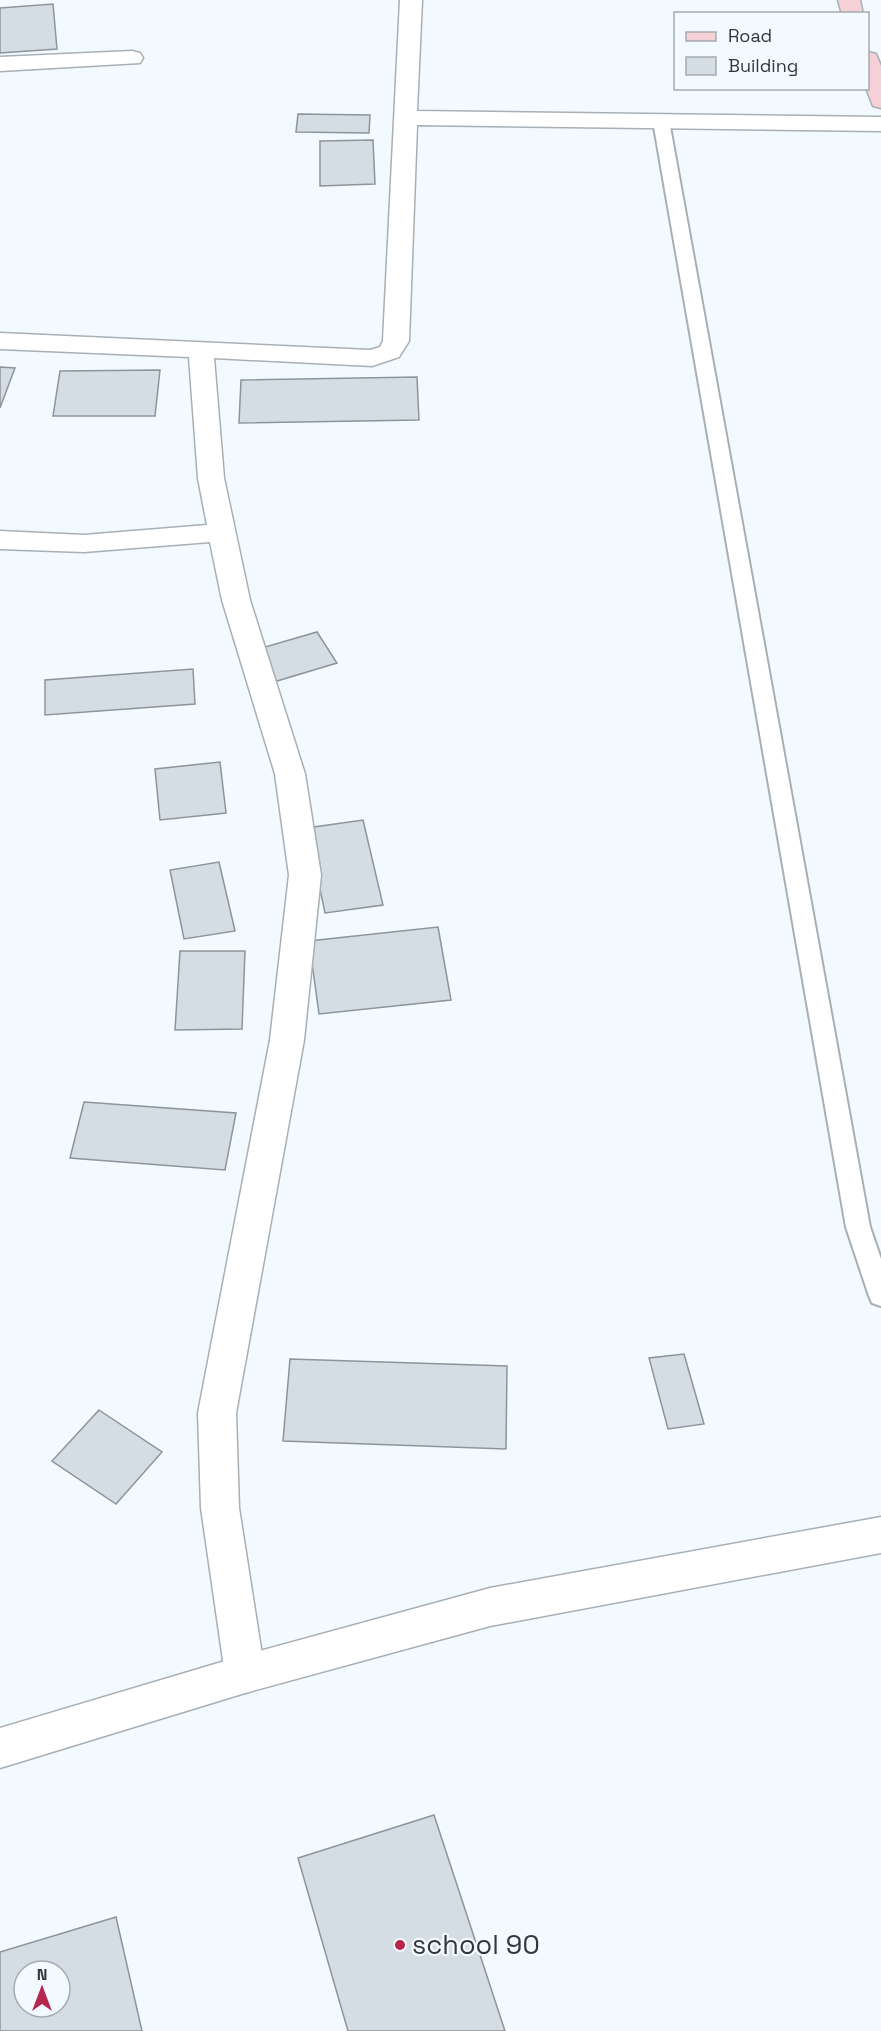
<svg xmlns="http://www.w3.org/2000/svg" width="881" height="2031" font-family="'Space Grotesk',sans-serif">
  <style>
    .building { fill: #d4dde4; stroke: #8d959b; stroke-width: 1.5; fill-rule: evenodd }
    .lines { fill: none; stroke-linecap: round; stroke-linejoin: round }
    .service-casing { stroke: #a7b0b6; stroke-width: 4 }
    .minor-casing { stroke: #a7b0b6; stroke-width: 3 }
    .tertiary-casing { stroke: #a7b0b6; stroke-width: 3 }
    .secondary-casing { stroke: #a7b0b6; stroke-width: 3 }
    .service { fill: #fff; fill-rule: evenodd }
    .minor { fill: #fff; fill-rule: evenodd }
    .tertiary { fill: #fff; fill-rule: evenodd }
    .secondary { fill: #f5d0d7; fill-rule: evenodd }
    .poi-dot { fill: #b6264f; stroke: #f2f9ff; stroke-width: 2 }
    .labels { text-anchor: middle; stroke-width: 4.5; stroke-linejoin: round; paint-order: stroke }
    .near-poi-label { font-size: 27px; fill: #34373a; stroke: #f2f9ff; text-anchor: start }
  </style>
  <rect width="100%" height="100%" fill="#f2f9ff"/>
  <g class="building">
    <polygon points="53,4 57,49 0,53 0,8"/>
    <polygon points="298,114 370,115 369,133 296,132"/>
    <polygon points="373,140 375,184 320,186 320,141"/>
    <polygon points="0,367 15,368 0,408"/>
    <polygon points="160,370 155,416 53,416 60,371"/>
    <polygon points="417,377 419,420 239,423 241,380"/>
    <polygon points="317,632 337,663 267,684 248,652"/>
    <polygon points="193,669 195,704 45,715 45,680"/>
    <polygon points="220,762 226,813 160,820 155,769"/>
    <polygon points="363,820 383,905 325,913 307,828"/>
    <polygon points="219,862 235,931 184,939 170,870"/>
    <polygon points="438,927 451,1000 319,1014 309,941"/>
    <polygon points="180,951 245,951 242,1029 175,1030"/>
    <polygon points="84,1102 236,1113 225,1170 70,1158"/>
    <polygon points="684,1354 704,1424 668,1429 649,1358"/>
    <polygon points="290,1359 507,1366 506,1449 283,1441"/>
    <polygon points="99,1410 162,1452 116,1504 52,1461"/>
    <polygon points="434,1815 505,2031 348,2031 298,1858"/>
    <path d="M116,1917L142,2031H0V1952ZM24,1971H60V2007H24Z"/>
  </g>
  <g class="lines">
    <defs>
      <polygon id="service" points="661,116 669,121 870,1227 881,1259 881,1306 872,1303 869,1296 846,1227 653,121"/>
      <g id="minor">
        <polygon points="400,0 422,0 417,111 881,117 881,131 417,125 409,341 399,357 372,366 214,358 224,478 250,600 305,774 321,875 304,1040 236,1413 239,1508 265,1674 259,1688 245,1693 231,1688 225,1674 201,1508 198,1413 270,1040 289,875 275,774 222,600 210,542 84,552 0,549 0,531 84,535 207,525 198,478 189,357 0,349 0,333 370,350 380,347 383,341"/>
        <polygon points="132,51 140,53 143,58 140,63 0,71 0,57"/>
      </g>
      <polygon id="tertiary" points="881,1517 881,1553 490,1626 245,1693 0,1768 0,1728 245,1655 490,1588"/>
      <g id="secondary">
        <polygon points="838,0 860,0 863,14 842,14"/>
        <polygon points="868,52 876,54 881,66 881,108 873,106 866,88"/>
      </g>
    </defs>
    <use href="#service" class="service-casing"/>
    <use href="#minor" class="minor-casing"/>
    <use href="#tertiary" class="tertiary-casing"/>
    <use href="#secondary" class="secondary-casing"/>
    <use href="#service" class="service"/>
    <use href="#minor" class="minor"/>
    <use href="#tertiary" class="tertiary"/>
    <use href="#secondary" class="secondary"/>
  </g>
  <circle class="poi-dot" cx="400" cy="1945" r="6"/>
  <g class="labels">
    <g class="near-poi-label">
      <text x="412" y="1954">school 90</text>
    </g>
  </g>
  <rect x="674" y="12" width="195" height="78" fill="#f2f9ff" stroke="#a6abb0" stroke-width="1.5"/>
  <rect x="686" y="32" width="30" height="9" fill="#f5d0d7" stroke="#a6abb0" stroke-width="1.5"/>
  <text x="728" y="42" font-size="18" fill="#34373a">Road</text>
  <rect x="686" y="57" width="30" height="18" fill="#d4dde4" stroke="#a6abb0" stroke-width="1.5"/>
  <text x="728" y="72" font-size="18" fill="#34373a">Building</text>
  <g transform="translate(42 1989)"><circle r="28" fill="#f2f9ff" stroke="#a6abb0" stroke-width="1.5"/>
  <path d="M0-4.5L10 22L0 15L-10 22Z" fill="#b6264f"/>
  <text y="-9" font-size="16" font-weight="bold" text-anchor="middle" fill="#34373a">N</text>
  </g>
</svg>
